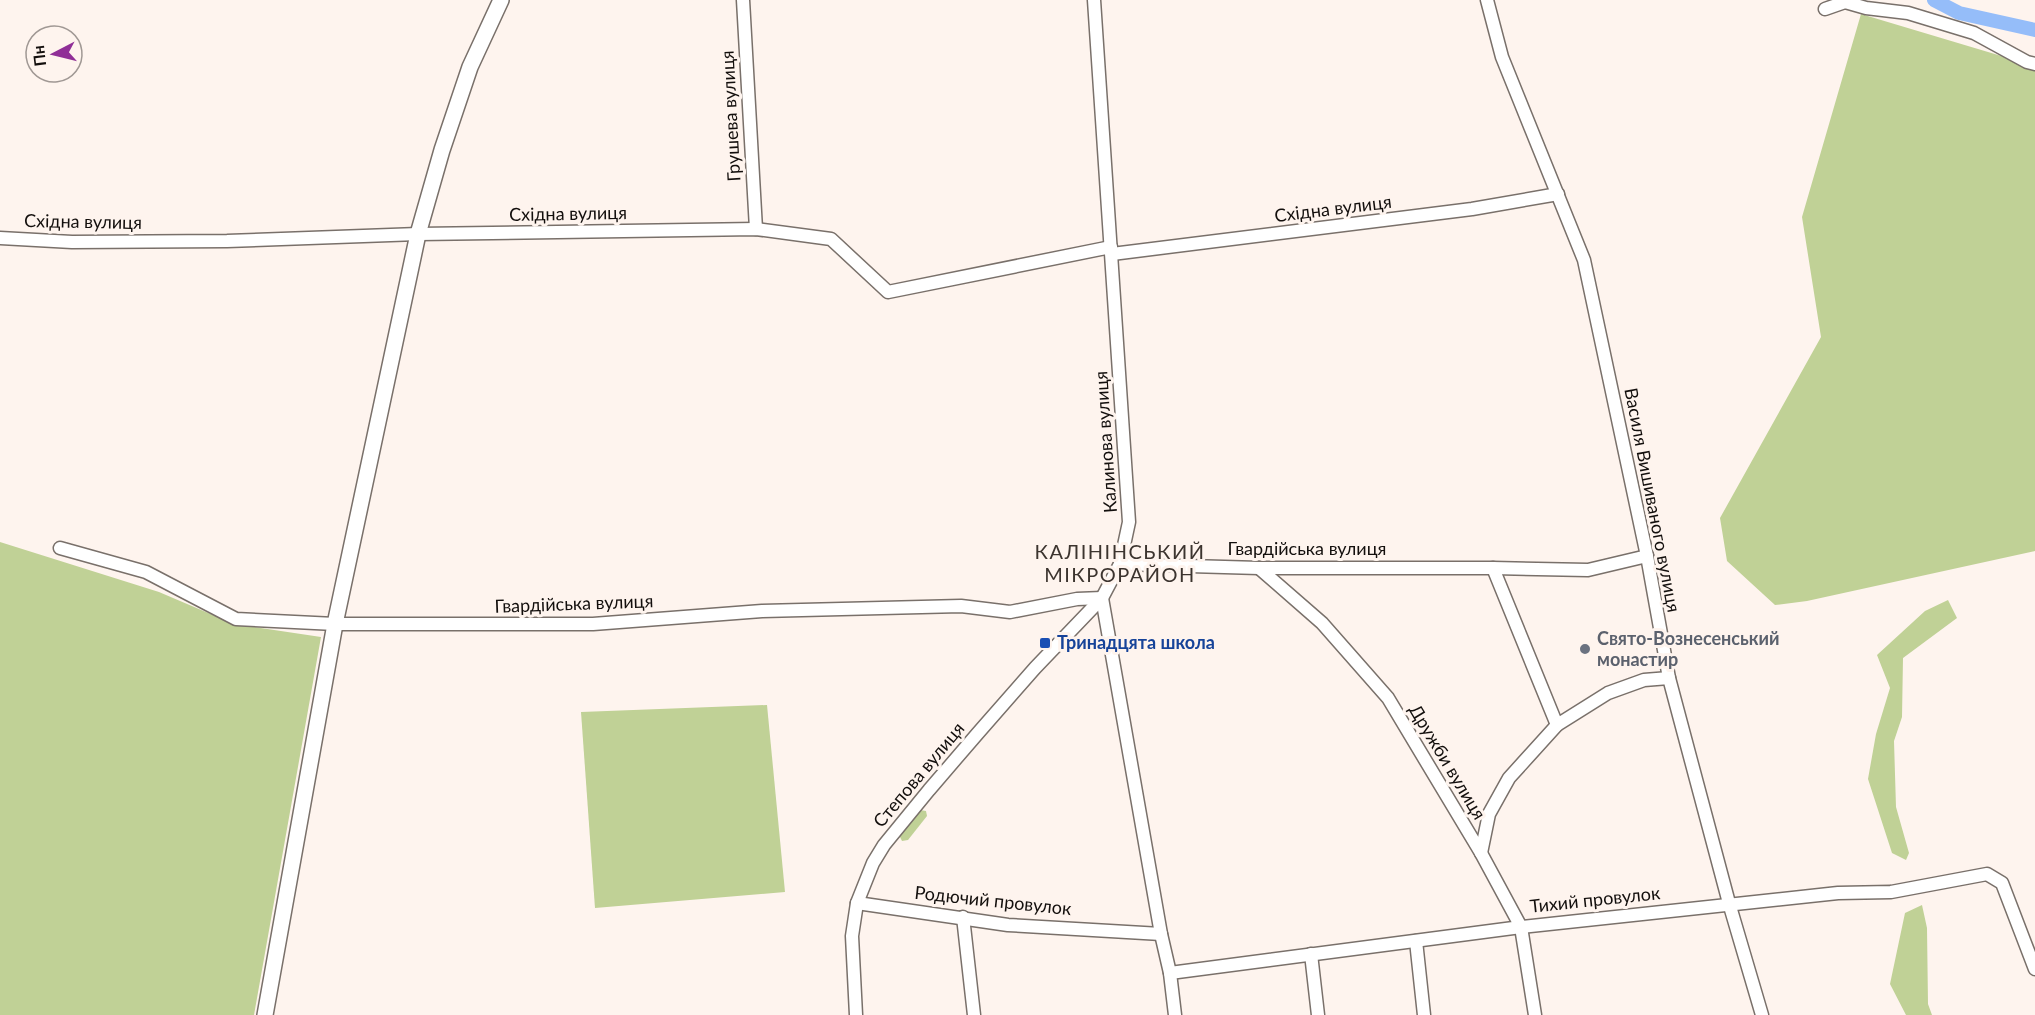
<svg xmlns="http://www.w3.org/2000/svg" width="2035" height="1015" font-family="Lato,sans-serif">
  <style>
    .green { fill: #c0d196 }
    .lines { fill: none; stroke-linecap: round; stroke-linejoin: round }
    .river { stroke: #95bdf9; stroke-width: 14 }
    .minor-casing { stroke: #79706a; stroke-width: 15 }
    .major-casing { stroke: #79706a; stroke-width: 18 }
    .minor { stroke: #fff; stroke-width: 12 }
    .major { stroke: #fff; stroke-width: 15 }
    .transit-dot { fill: #1a4fb4; stroke: #fef4ee; stroke-width: 2 }
    .worship-dot { fill: #6b7280; stroke: #fef4ee; stroke-width: 2 }
    .labels { text-anchor: middle; stroke-width: 6; stroke-linejoin: round; paint-order: stroke }
    .street-label { font-size: 18px; fill: #130f0d; stroke: #fef4ee }
    .worship-label { font-size: 18px; font-weight: bold; fill: #5b616d; stroke: #fef4ee; text-anchor: start }
    .transit-label { font-size: 18px; font-weight: bold; fill: #164399; stroke: #fef4ee; text-anchor: start }
    .neighbourhood-label { font-size: 20px; letter-spacing: 1.5px; fill: #3c342f; stroke: #fef4ee }
  </style>
  <rect width="100%" height="100%" fill="#fef4ee"/>
  <g class="green">
    <polygon points="1861,14 2035,66 2035,551 1807,601 1775,605 1727,561 1720,518 1821,337 1802,217"/>
    <polygon points="0,542 159,592 234,624 321,637 254,1015 0,1015"/>
    <polygon points="1948,600 1957,618 1903,658 1902,717 1894,741 1896,807 1909,853 1906,860 1892,853 1868,779 1876,734 1890,688 1877,655 1925,611"/>
    <polygon points="767,705 785,892 595,908 581,712"/>
    <polygon points="920,810 926,811 927,816 908,840 902,841 899,835"/>
    <polygon points="1922,905 1927,928 1928,1004 1932,1015 1906,1015 1890,984 1905,913"/>
  </g>
  <g class="lines">
    <polyline class="river" points="1934,0 1959,13 2035,30"/>
    <defs>
      <g id="minor">
        <polyline points="743,0 756,229"/>
        <polyline points="1487,0 1502,57 1584,260 1647,556 1669,678 1729,903 1762,1015"/>
        <polyline points="1825,9 1845,2 1866,8 1908,13 1974,33 2027,62 2035,64"/>
        <polyline points="0,238 72,242 227,241 418,234 756,229 831,239 888,292 1111,247"/>
        <polyline points="1112,254 1472,209 1558,194"/>
        <polyline points="60,548 146,572 236,619 335,624 593,624 762,611 961,606 1010,612 1077,599 1102,598"/>
        <polyline points="1120,564 1259,568 1493,568 1588,570 1647,556"/>
        <polyline points="1259,568 1322,623 1388,698 1481,853 1521,927 1535,1015"/>
        <polyline points="1493,568 1557,725"/>
        <polyline points="1102,598 1161,934 1170,973 1175,1015"/>
        <polyline points="1481,853 1489,814 1509,778 1557,725 1608,693 1644,680 1669,678"/>
        <polyline points="857,903 1008,925 1161,934"/>
        <polyline points="963,917 974,1015"/>
        <polyline points="1416,941 1424,1015"/>
        <polyline points="1311,954 1318,1015"/>
        <polyline points="1170,973 1521,927 1838,893 1891,892 1987,874 2002,883 2035,969"/>
        <polyline points="856,1015 852,936 857,903 873,863 884,845 929,790 978,733 1035,668 1102,598 1120,564 1129,522 1094,0"/>
      </g>
      <polyline id="major" points="265,1015 335,624 418,234 442,150 470,67 501,0"/>
    </defs>
    <use href="#minor" class="minor-casing"/>
    <use href="#major" class="major-casing"/>
    <use href="#minor" class="minor"/>
    <use href="#major" class="major"/>
  </g>
  <rect class="transit-dot" x="1039" y="637" width="12" height="12" rx="3"/>
  <circle class="worship-dot" cx="1585" cy="649" r="6"/>
  <g class="labels">
    <g class="street-label">
      <text transform="translate(731 116) rotate(-93)" y="6">Грушева вулиця</text>
      <text transform="translate(1333 209) rotate(-7)" y="6">Східна вулиця</text>
      <text transform="translate(568 214) rotate(-1)" y="6">Східна вулиця</text>
      <text transform="translate(83 222) rotate(1)" y="6">Східна вулиця</text>
      <text transform="translate(1106 442) rotate(-94)" y="6">Калинова вулиця</text>
      <text transform="translate(1652 500) rotate(79)" y="6">Василя Вишиваного вулиця</text>
      <text x="1307" y="555">Гвардійська вулиця</text>
      <text transform="translate(574 604) rotate(-2)" y="6">Гвардійська вулиця</text>
      <text transform="translate(1447 762) rotate(59)" y="6">Дружби вулиця</text>
      <text transform="translate(919 775) rotate(-50)" y="6">Степова вулиця</text>
      <text transform="translate(1595 900) rotate(-6)" y="6">Тихий провулок</text>
      <text transform="translate(993 901) rotate(6)" y="6">Родючий провулок</text>
    </g>
    <g class="worship-label">
      <text x="1597" y="645">Cвято-Вознесенський<tspan x="1597" dy="21">монастир</tspan></text>
    </g>
    <g class="transit-label">
      <text x="1057" y="649">Тринадцята школа</text>
    </g>
    <g class="neighbourhood-label">
      <text x="1120" y="559">КАЛІНІНСЬКИЙ<tspan x="1120" dy="23">МІКРОРАЙОН</tspan></text>
    </g>
  </g>
  <g transform="translate(54 54) rotate(263)"><circle r="28" fill="#fef4ee" stroke="#a09894" stroke-width="1.5"/>
  <path d="M0-4.5L10 22L0 15L-10 22Z" fill="#902f97"/>
  <text y="-9" font-size="16" font-weight="bold" text-anchor="middle" fill="#130f0d">Пн</text>
  </g>
</svg>
